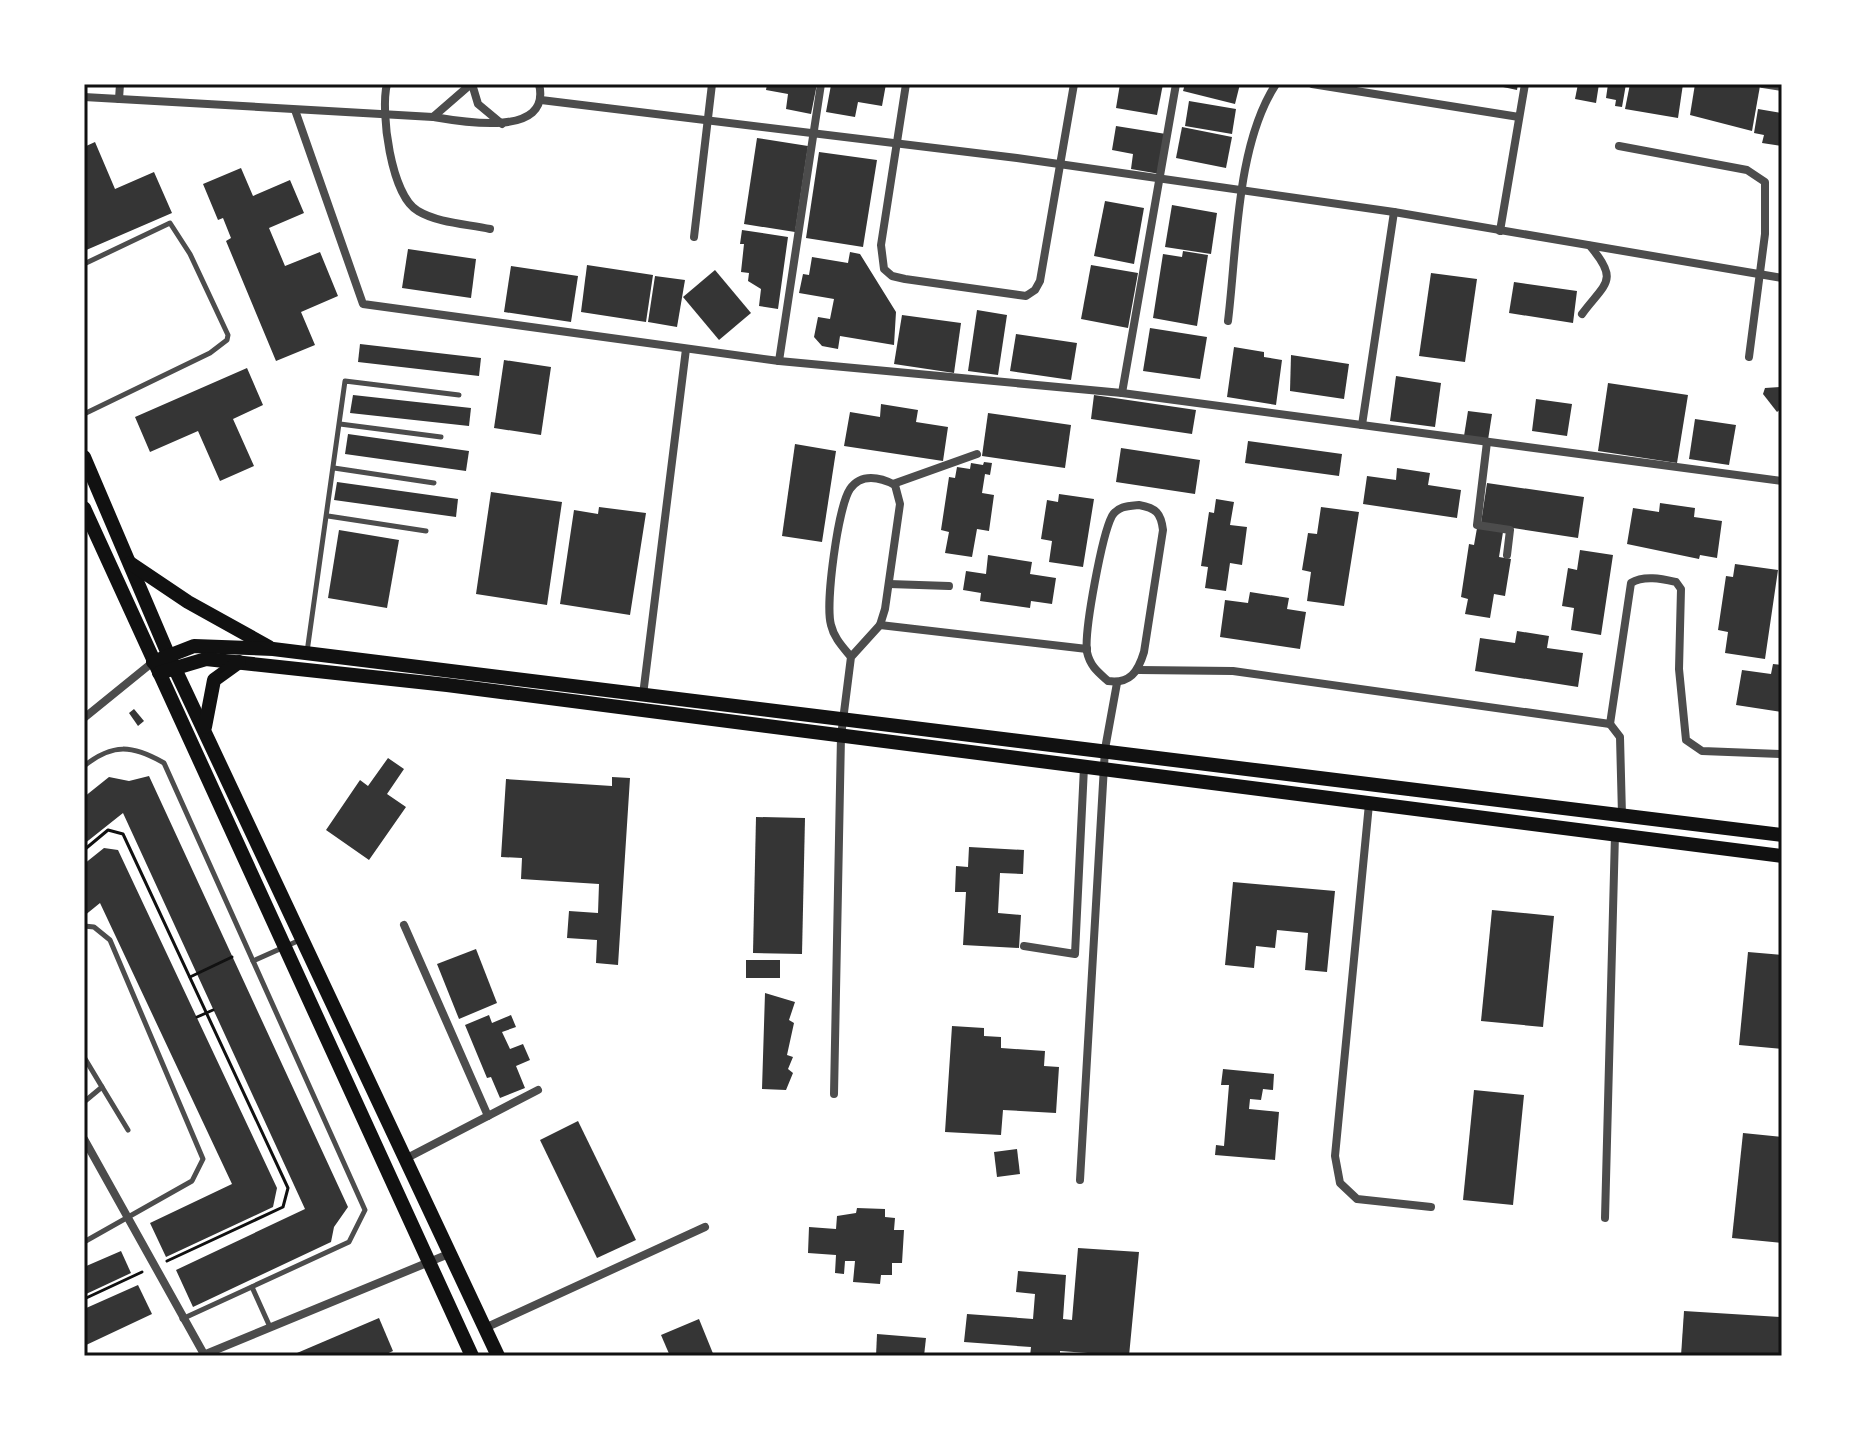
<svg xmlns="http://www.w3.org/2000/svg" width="1866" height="1440" font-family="'Fira Sans',sans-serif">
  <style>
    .building { fill: #353535 }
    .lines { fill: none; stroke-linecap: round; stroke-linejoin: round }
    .path { stroke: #111; stroke-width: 3 }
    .service { stroke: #4c4c4c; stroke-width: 5 }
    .minor { stroke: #4c4c4c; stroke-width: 8 }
    .secondary { stroke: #111; stroke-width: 14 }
    .neatline { fill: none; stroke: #111; stroke-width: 3 }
  </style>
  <rect width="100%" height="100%" fill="#fff"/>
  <g class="building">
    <polygon points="767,84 817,84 811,114 786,109 788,94 766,90"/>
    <polygon points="840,84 886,84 882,106 858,102 855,117 826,112 831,85"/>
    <polygon points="1120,84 1163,84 1157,115 1116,108"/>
    <polygon points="1185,84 1240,84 1235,104 1183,91"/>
    <polygon points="1489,84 1518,84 1517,90"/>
    <polygon points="1578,84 1599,84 1596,103 1575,99"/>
    <polygon points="1608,84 1626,84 1622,107 1615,106 1616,100 1606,98"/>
    <polygon points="1630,84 1683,84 1678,118 1625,109"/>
    <polygon points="1695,84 1760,86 1752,131 1690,115"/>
    <polygon points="1189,101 1236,109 1232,134 1185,126"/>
    <polygon points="1758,109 1782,113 1782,146 1762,143 1764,135 1754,133"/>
    <polygon points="1116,126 1166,134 1160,174 1131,169 1133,154 1112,150"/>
    <polygon points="1182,127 1232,137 1226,168 1176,158"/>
    <polygon points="757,138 808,146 795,232 744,224"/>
    <polygon points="95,142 115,189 154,172 172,213 84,251 84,147"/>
    <polygon points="819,152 877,160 863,247 806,238"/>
    <polygon points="241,168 253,196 290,180 304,213 269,228 285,266 320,252 338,296 301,312 315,345 276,361 226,241 231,238 223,218 218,220 203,184"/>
    <polygon points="1105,201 1144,208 1134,264 1094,256"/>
    <polygon points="1172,205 1217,213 1211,254 1165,247"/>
    <polygon points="742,230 788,237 778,309 759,306 761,289 748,281 749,273 741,272 744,244 740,244"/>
    <polygon points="408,249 476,259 471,298 402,288"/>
    <polygon points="1183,251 1208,255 1197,326 1153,318 1163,254 1182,257"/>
    <polygon points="850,252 860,254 896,312 894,345 840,336 838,349 822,346 814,337 818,317 830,319 834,299 799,293 803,274 809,275 812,257 848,263"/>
    <polygon points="587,265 653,275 646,322 581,312"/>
    <polygon points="1091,265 1138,273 1128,328 1081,319"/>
    <polygon points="511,266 578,276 571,322 504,312"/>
    <polygon points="715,270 751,313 719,340 683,297"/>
    <polygon points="1431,273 1477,279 1465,362 1419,356"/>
    <polygon points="655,276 685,280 677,327 648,322"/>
    <polygon points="1514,282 1577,291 1573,323 1509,313"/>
    <polygon points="977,310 1007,315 998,375 968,371"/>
    <polygon points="902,315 961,323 954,373 894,364"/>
    <polygon points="1150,328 1207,337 1200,379 1143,371"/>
    <polygon points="1016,334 1077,343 1071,380 1010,371"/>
    <polygon points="360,344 481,358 479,376 358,362"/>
    <polygon points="1234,347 1264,352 1264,357 1282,360 1276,405 1227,397"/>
    <polygon points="1291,355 1349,364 1344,399 1290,391"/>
    <polygon points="504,360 551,367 541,435 494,428"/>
    <polygon points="247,368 263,405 233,419 254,466 220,481 198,431 150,452 135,417"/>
    <polygon points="1396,376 1441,383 1435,427 1390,421"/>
    <polygon points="1608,383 1688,395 1677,463 1598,451"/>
    <polygon points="1782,387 1782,408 1777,412 1763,394 1765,388"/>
    <polygon points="353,395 471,408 469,426 350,413"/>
    <polygon points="1094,395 1196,410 1192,434 1091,419"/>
    <polygon points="1536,399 1572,404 1567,436 1532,431"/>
    <polygon points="881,404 918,410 916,422 948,427 943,461 844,446 850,412 880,417"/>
    <polygon points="1468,411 1492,414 1488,440 1464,436"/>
    <polygon points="988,413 1071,425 1065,468 982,456"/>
    <polygon points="1695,419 1736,425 1729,465 1689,459"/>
    <polygon points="348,434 469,451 466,471 345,454"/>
    <polygon points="1248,441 1342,454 1339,476 1245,463"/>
    <polygon points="795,444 836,451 822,542 782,536"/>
    <polygon points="1121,448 1200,460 1195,494 1116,482"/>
    <polygon points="984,462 992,463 990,475 985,474 982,493 994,495 989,531 977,529 972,557 945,553 949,532 941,530 949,477 955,478 957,467 970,469 971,463 983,465"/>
    <polygon points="1397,468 1430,473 1428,485 1461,490 1457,518 1363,504 1367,476 1396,480"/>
    <polygon points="337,482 458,499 456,517 334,500"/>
    <polygon points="1487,483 1584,497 1578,538 1481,523"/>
    <polygon points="491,492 562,502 547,605 476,594"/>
    <polygon points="1059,494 1094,499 1083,567 1049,562 1052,541 1041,539 1047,500 1058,502"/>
    <polygon points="1216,499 1234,502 1230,525 1247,527 1242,565 1230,563 1226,591 1205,588 1208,567 1201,566 1209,512 1214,513"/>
    <polygon points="1660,503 1695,508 1694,517 1722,521 1717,558 1700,555 1699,559 1627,544 1633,508 1659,512"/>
    <polygon points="599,507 646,513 630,615 560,604 574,510 598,514"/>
    <polygon points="1321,507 1359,512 1344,606 1307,601 1311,572 1302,570 1308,533 1317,534"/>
    <polygon points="1477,528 1503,532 1499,557 1511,559 1505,596 1494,594 1490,618 1465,614 1468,599 1461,597 1469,544 1474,545"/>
    <polygon points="339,530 399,540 387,608 328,598"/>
    <polygon points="1580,550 1613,555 1601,635 1571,630 1574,608 1562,606 1568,568 1577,570"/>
    <polygon points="988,555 1032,562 1030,574 1056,578 1052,604 1031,601 1030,608 980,601 981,593 963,590 966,571 986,574"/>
    <polygon points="1735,564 1778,570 1765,659 1725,653 1728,632 1718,630 1726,576 1733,577"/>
    <polygon points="1250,592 1289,598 1287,609 1306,612 1300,649 1220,637 1225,600 1248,603"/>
    <polygon points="1517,631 1549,636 1547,648 1583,653 1578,687 1475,671 1480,638 1515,643"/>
    <polygon points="1773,664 1782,665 1782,712 1736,705 1742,670 1771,674"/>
    <polygon points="134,709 144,721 138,726 129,713"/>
    <polygon points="388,758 404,769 387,794 406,807 369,860 326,830 360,780 368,786"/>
    <polygon points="149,776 348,1207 334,1227 331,1242 193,1307 176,1270 305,1209 123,813 84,844 84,797 109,777 129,781"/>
    <polygon points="612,777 630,778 618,965 596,963 597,940 567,938 569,911 598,913 599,884 521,879 522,858 501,857 506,779 612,786"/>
    <polygon points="756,817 805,818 802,954 753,953"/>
    <polygon points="969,847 1024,850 1023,874 1000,873 998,913 1021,915 1019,948 963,945 966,892 955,892 956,866 968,867"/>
    <polygon points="104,848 118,850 277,1188 273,1207 166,1257 150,1223 232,1184 100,903 84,916 84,864"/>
    <polygon points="1233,882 1335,891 1327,972 1305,970 1308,933 1277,930 1275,948 1256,946 1254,968 1225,965"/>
    <polygon points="1492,910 1554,916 1543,1027 1481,1021"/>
    <polygon points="476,949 497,1003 459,1019 437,964"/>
    <polygon points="1748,952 1782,955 1782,1049 1739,1045"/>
    <rect x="746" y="960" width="34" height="18"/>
    <polygon points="765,993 795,1002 789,1020 794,1023 787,1055 793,1057 788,1069 793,1073 786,1090 762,1089"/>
    <polygon points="489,1015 492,1023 511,1015 516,1027 502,1032 510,1049 523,1044 530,1060 516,1066 525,1088 500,1098 491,1077 487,1078 465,1025"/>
    <polygon points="952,1026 984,1028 984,1036 1001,1037 1001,1048 1045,1051 1044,1066 1059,1067 1056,1113 1003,1110 1001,1135 945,1132"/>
    <polygon points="1223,1069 1274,1074 1273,1090 1263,1089 1261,1100 1250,1099 1249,1109 1279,1112 1275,1160 1215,1155 1216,1145 1224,1146 1229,1085 1221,1085"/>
    <polygon points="1474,1090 1524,1095 1513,1205 1463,1200"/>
    <polygon points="578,1121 636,1240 597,1258 540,1140"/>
    <polygon points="1743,1133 1782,1137 1782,1243 1732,1238"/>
    <polygon points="1017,1149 1020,1174 997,1177 994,1152"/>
    <polygon points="857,1208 885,1209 885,1217 895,1218 894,1230 904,1230 902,1263 892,1263 892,1275 881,1275 880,1284 853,1282 855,1261 845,1261 844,1274 835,1273 836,1255 808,1253 809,1227 836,1229 837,1216 856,1213"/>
    <polygon points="1078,1248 1139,1252 1129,1356 1060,1351 1060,1356 1030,1356 1031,1347 964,1342 967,1314 1033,1319 1035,1294 1016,1292 1018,1271 1066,1275 1063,1319 1072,1320"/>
    <polygon points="121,1251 131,1273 84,1295 84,1267"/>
    <polygon points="138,1285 152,1314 84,1346 84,1309"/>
    <polygon points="1684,1311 1782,1317 1782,1356 1681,1356"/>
    <polygon points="379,1318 393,1351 382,1356 298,1356 297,1353"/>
    <polygon points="699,1319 714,1356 670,1356 661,1335"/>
    <polygon points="877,1334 926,1338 924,1356 876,1356"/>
  </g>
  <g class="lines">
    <g class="path">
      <polyline points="84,850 108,830 123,834 288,1188 283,1207 167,1261"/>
      <polyline points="190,977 232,957"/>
      <polyline points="197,1017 213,1010"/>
      <polyline points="84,1299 142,1272"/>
    </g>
    <g class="service">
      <polyline points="84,264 170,223 190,254 228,335 227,340 210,353 84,414"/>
      <polyline points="340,424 441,437"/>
      <polyline points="334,468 434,483"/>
      <polyline points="328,516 426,531"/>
      <polyline points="307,652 345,381 459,395"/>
      <path d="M84,766C113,743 132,745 164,763L365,1210L349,1242L182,1319"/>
      <polyline points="84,926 94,927 110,940 203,1159 192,1181 84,1242"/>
      <polyline points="253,961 300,940"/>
      <polyline points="84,1057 102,1087 84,1102"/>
      <polyline points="102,1087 128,1130"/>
      <polyline points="252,1287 270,1327"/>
    </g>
    <g class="minor">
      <path d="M387,84C380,111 391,196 418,211C438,223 467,224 490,229"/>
      <polyline points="472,84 478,104 502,124"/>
      <polyline points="906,84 881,245 884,269 892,276 905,279 1026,296 1035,290 1040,281 1074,84"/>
      <polyline points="1312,84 1519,117"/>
      <polyline points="1763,84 1782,87"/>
      <polyline points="84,97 433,117 471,84"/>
      <polyline points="119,99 120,84"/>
      <polyline points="541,100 1017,158 1394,212 1782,278"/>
      <polyline points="295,110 363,304 779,361 1122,393 1782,481"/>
      <path d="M434,117C463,122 552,138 539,84"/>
      <polyline points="1619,146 1747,170 1765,182 1765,234 1749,357"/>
      <polyline points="1500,231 1525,84"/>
      <polyline points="694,237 712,84"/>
      <path d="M1582,314C1605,283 1620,281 1590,246"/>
      <path d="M1228,321C1237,248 1236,145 1276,84"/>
      <polyline points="779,361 821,84"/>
      <polyline points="1122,393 1176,84"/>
      <polyline points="1362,425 1394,212"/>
      <polyline points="1487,442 1477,525 1510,530 1507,555"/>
      <polyline points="893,484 977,454"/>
      <path d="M1139,505C1156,508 1161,513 1163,530L1144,652C1138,672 1130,684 1108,681C1098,672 1090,666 1087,652C1084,631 1102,535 1112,516C1118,506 1128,506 1139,505Z"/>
      <polyline points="889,584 949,586"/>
      <polyline points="880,625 1087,649"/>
      <polyline points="1139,670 1233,671 1610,724 1620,737 1622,815"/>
      <polyline points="643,695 686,349"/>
      <polyline points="84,718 153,662"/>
      <path d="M1610,724L1631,583C1644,575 1662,579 1676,582L1681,589L1679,669L1686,740L1702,751L1782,754"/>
      <polyline points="1369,804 1335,1156 1340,1183 1357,1199 1431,1207"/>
      <polyline points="404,925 488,1116"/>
      <polyline points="1024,946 1075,954 1084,767"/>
      <path d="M834,1094L841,736L851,657L880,625L885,609L900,504L895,485C880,477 861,473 850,489C838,507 825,604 831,625C834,638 843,647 851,657"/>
      <polyline points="84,1139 205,1356"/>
      <polyline points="407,1158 538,1090"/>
      <polyline points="1080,1180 1105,749 1117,683"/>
      <polyline points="1605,1218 1615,834"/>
      <polyline points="485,1328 705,1227"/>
      <polyline points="201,1356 451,1253"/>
    </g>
    <g class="secondary">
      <polyline points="84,457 168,654 498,1356"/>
      <polyline points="84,508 472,1356"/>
      <polyline points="130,563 188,602 269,647"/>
      <polyline points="153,662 194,646 273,649 1782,835"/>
      <polyline points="159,673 206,659 447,685 1782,856"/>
      <polyline points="205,727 214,680 239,662"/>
    </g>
  </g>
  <rect width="1866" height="1440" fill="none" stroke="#ffffff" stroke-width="172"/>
  <rect x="86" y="86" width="1694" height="1268" class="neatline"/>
</svg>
